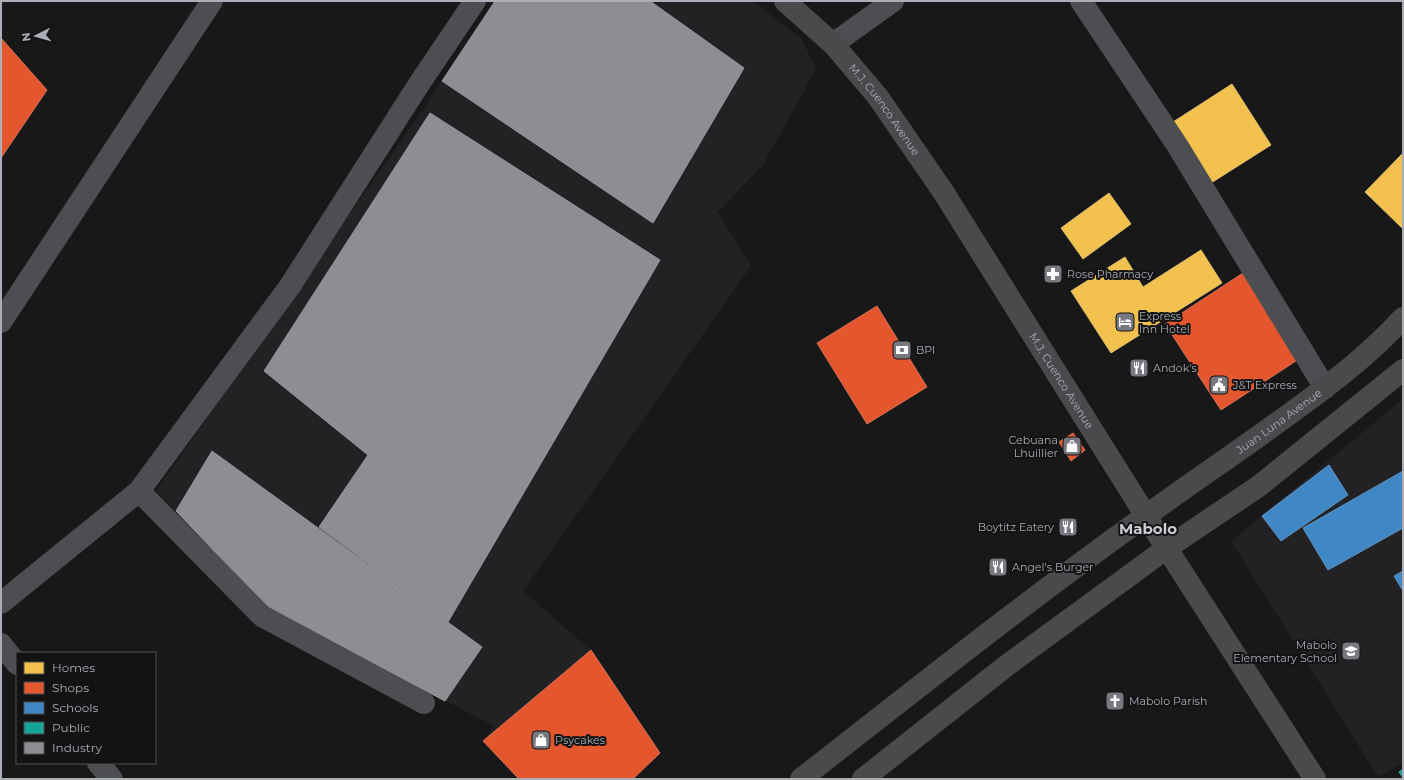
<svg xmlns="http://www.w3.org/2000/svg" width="1404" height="780" font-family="Montserrat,sans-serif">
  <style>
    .built { fill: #222224 }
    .homes { fill: #f2c14e; stroke: #ddbb6e }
    .shops { fill: #e4572e; stroke: #d37157 }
    .schools { fill: #3f88c5; stroke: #5f93c1 }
    .public { fill: #17a398; stroke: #43a6a2 }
    .industry { fill: #8d8d92; stroke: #96979d }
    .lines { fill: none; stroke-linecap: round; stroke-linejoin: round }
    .street { stroke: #4d4e51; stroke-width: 22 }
    .primary { stroke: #4a4a4d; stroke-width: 22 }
    .labels { text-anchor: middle; stroke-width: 4; stroke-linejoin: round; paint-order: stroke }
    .street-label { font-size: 11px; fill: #abadb8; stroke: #131314 }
    .poi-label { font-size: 11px; fill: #abadb8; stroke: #131314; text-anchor: start }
    .district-label { font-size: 15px; font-weight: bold; fill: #ccccd4; stroke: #131314 }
  </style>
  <rect width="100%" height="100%" fill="#181819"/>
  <g class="built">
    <polygon points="495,1 753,1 802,39 816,69 763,165 718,212 751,266 523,591 591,650 660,753 633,779 519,779 483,741 494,726 269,609 156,491 426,105"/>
    <polygon points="1403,399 1403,762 1378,777 1231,541"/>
  </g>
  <g class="homes">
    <polygon points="1232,84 1271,145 1211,183 1173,122"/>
    <polygon points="1403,153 1403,229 1365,192"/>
    <polygon points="1109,193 1131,224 1083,259 1061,228"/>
    <polygon points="1201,250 1222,283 1111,353 1071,291 1125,257 1143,287"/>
  </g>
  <g class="shops">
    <polygon points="1,38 47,90 1,158"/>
    <polygon points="1243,273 1299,359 1221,410 1165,324"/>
    <polygon points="877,306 927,387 867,424 817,343"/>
    <polygon points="1073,433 1085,450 1071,461 1059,442"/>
    <polygon points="591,650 660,753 633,779 519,779 483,741"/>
  </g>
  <g class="schools">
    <polygon points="1329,465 1348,495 1281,541 1262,516"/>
    <polygon points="1403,471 1403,528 1328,570 1303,528"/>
    <polygon points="1403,571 1403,591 1394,576"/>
  </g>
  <polygon class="public" points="1403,769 1403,778 1399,772"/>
  <g class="industry">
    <polygon points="495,1 650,1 744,68 653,223 442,81"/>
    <polygon points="430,113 660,260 448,622 319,527 368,455 264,371"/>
    <polygon points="212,451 482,647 445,701 269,609 176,511"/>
  </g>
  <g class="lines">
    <g class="street">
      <polyline points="1081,1 1177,145 1325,388"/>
      <polyline points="833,44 893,1"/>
      <polyline points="1,322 212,1"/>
      <polyline points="139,491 262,616 424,703"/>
      <polyline points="1,603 139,491 290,286 419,84 475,1"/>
      <polyline points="1,644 17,664"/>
      <polyline points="98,763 112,779"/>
    </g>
    <g class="primary">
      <path id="s1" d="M785,1L833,44L878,97L944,193L1146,516L1315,779"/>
      <path id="s2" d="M801,779C915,690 1029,599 1147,515C1197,479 1249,444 1299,407C1336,380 1372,352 1403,318"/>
      <polyline points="863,779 1006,666 1167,548 1259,486 1403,370"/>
    </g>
  </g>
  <defs>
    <symbol id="pharmacy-square" viewBox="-11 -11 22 22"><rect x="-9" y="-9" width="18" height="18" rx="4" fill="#787980" stroke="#131314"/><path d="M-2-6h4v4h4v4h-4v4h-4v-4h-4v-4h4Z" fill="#fff"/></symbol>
    <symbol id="hotel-square" viewBox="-11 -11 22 22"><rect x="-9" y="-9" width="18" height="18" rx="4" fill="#787980" stroke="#131314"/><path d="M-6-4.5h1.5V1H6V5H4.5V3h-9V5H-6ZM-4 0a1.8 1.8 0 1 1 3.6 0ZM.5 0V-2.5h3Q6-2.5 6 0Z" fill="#fff"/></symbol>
    <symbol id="bank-square" viewBox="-11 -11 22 22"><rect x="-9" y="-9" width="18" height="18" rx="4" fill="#787980" stroke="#131314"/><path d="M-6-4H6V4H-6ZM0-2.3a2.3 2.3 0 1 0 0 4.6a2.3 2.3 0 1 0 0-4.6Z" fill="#fff"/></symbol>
    <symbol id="restaurant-square" viewBox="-11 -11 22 22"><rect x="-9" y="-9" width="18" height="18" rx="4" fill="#787980" stroke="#131314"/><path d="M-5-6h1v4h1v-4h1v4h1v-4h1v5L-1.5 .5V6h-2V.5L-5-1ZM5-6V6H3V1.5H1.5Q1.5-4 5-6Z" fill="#fff"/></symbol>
    <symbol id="civic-square" viewBox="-11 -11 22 22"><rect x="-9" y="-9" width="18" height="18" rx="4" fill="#787980" stroke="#131314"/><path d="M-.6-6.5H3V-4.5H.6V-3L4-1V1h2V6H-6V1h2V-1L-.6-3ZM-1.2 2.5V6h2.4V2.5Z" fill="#fff"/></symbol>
    <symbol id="shop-square" viewBox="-11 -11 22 22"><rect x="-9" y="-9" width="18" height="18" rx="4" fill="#787980" stroke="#131314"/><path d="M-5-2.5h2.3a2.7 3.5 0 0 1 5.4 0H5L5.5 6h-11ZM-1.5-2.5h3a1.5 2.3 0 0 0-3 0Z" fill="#fff"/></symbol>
    <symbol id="school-square" viewBox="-11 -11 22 22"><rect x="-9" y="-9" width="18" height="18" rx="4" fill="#787980" stroke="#131314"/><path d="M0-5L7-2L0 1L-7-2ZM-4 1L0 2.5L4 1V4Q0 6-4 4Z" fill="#fff"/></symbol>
    <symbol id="church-square" viewBox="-11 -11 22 22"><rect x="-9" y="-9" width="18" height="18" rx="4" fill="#787980" stroke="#131314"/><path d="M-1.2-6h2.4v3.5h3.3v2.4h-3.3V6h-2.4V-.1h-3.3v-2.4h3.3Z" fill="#fff"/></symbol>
  </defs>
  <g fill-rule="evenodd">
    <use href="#pharmacy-square" x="1042" y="263" width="22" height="22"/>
    <use href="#hotel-square" x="1114" y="311" width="22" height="22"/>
    <use href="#bank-square" x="891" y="339" width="22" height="22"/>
    <use href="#restaurant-square" x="1128" y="357" width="22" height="22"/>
    <use href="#civic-square" x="1208" y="374" width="22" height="22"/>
    <use href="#shop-square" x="1061" y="435" width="22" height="22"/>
    <use href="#restaurant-square" x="1057" y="516" width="22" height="22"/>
    <use href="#restaurant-square" x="987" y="556" width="22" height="22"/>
    <use href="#school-square" x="1340" y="640" width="22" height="22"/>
    <use href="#church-square" x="1104" y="690" width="22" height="22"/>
    <use href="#shop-square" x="530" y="729" width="22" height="22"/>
  </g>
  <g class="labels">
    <g class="street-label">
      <text dy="4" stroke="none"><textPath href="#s1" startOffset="148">M.J. Cuenco Avenue</textPath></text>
      <text dy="4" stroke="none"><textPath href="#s1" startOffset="472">M.J. Cuenco Avenue</textPath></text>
      <text dy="4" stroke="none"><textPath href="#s2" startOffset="597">Juan Luna Avenue</textPath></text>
    </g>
    <g class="poi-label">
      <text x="1067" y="278">Rose Pharmacy</text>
      <text x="1139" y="320">Express<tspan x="1139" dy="13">Inn Hotel</tspan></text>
      <text x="916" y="354">BPI</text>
      <text x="1153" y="372">Andok's</text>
      <text x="1233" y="389">J&amp;T Express</text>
      <text x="1058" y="444" text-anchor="end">Cebuana<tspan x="1058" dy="13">Lhuillier</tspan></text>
      <text x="1054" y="531" text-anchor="end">Boytitz Eatery</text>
      <text x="1012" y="571">Angel's Burger</text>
      <text x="1337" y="649" text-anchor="end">Mabolo<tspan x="1337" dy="13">Elementary School</tspan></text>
      <text x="1129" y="705">Mabolo Parish</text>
      <text x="555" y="744">Psycakes</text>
    </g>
    <g class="district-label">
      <text x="1148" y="534">Mabolo</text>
    </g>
  </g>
  <rect width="1404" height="780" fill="none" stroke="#abadb8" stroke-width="4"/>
  <rect x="16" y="652" width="140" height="112" fill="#131314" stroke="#505156"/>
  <rect x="24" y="662" width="20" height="12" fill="#f2c14e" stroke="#505156"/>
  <text x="52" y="672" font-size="12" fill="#abadb8">Homes</text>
  <rect x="24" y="682" width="20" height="12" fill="#e4572e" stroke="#505156"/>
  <text x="52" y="692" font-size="12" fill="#abadb8">Shops</text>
  <rect x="24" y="702" width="20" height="12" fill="#3f88c5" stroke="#505156"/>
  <text x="52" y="712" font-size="12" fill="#abadb8">Schools</text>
  <rect x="24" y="722" width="20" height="12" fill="#17a398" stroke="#505156"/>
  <text x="52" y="732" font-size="12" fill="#abadb8">Public</text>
  <rect x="24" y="742" width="20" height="12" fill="#8d8d92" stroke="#505156"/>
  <text x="52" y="752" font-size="12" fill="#abadb8">Industry</text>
  <g transform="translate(36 36) rotate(264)" stroke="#131314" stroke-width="3" paint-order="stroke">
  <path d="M0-3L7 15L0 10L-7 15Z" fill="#abadb8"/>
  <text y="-6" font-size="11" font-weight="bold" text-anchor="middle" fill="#abadb8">N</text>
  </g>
</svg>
